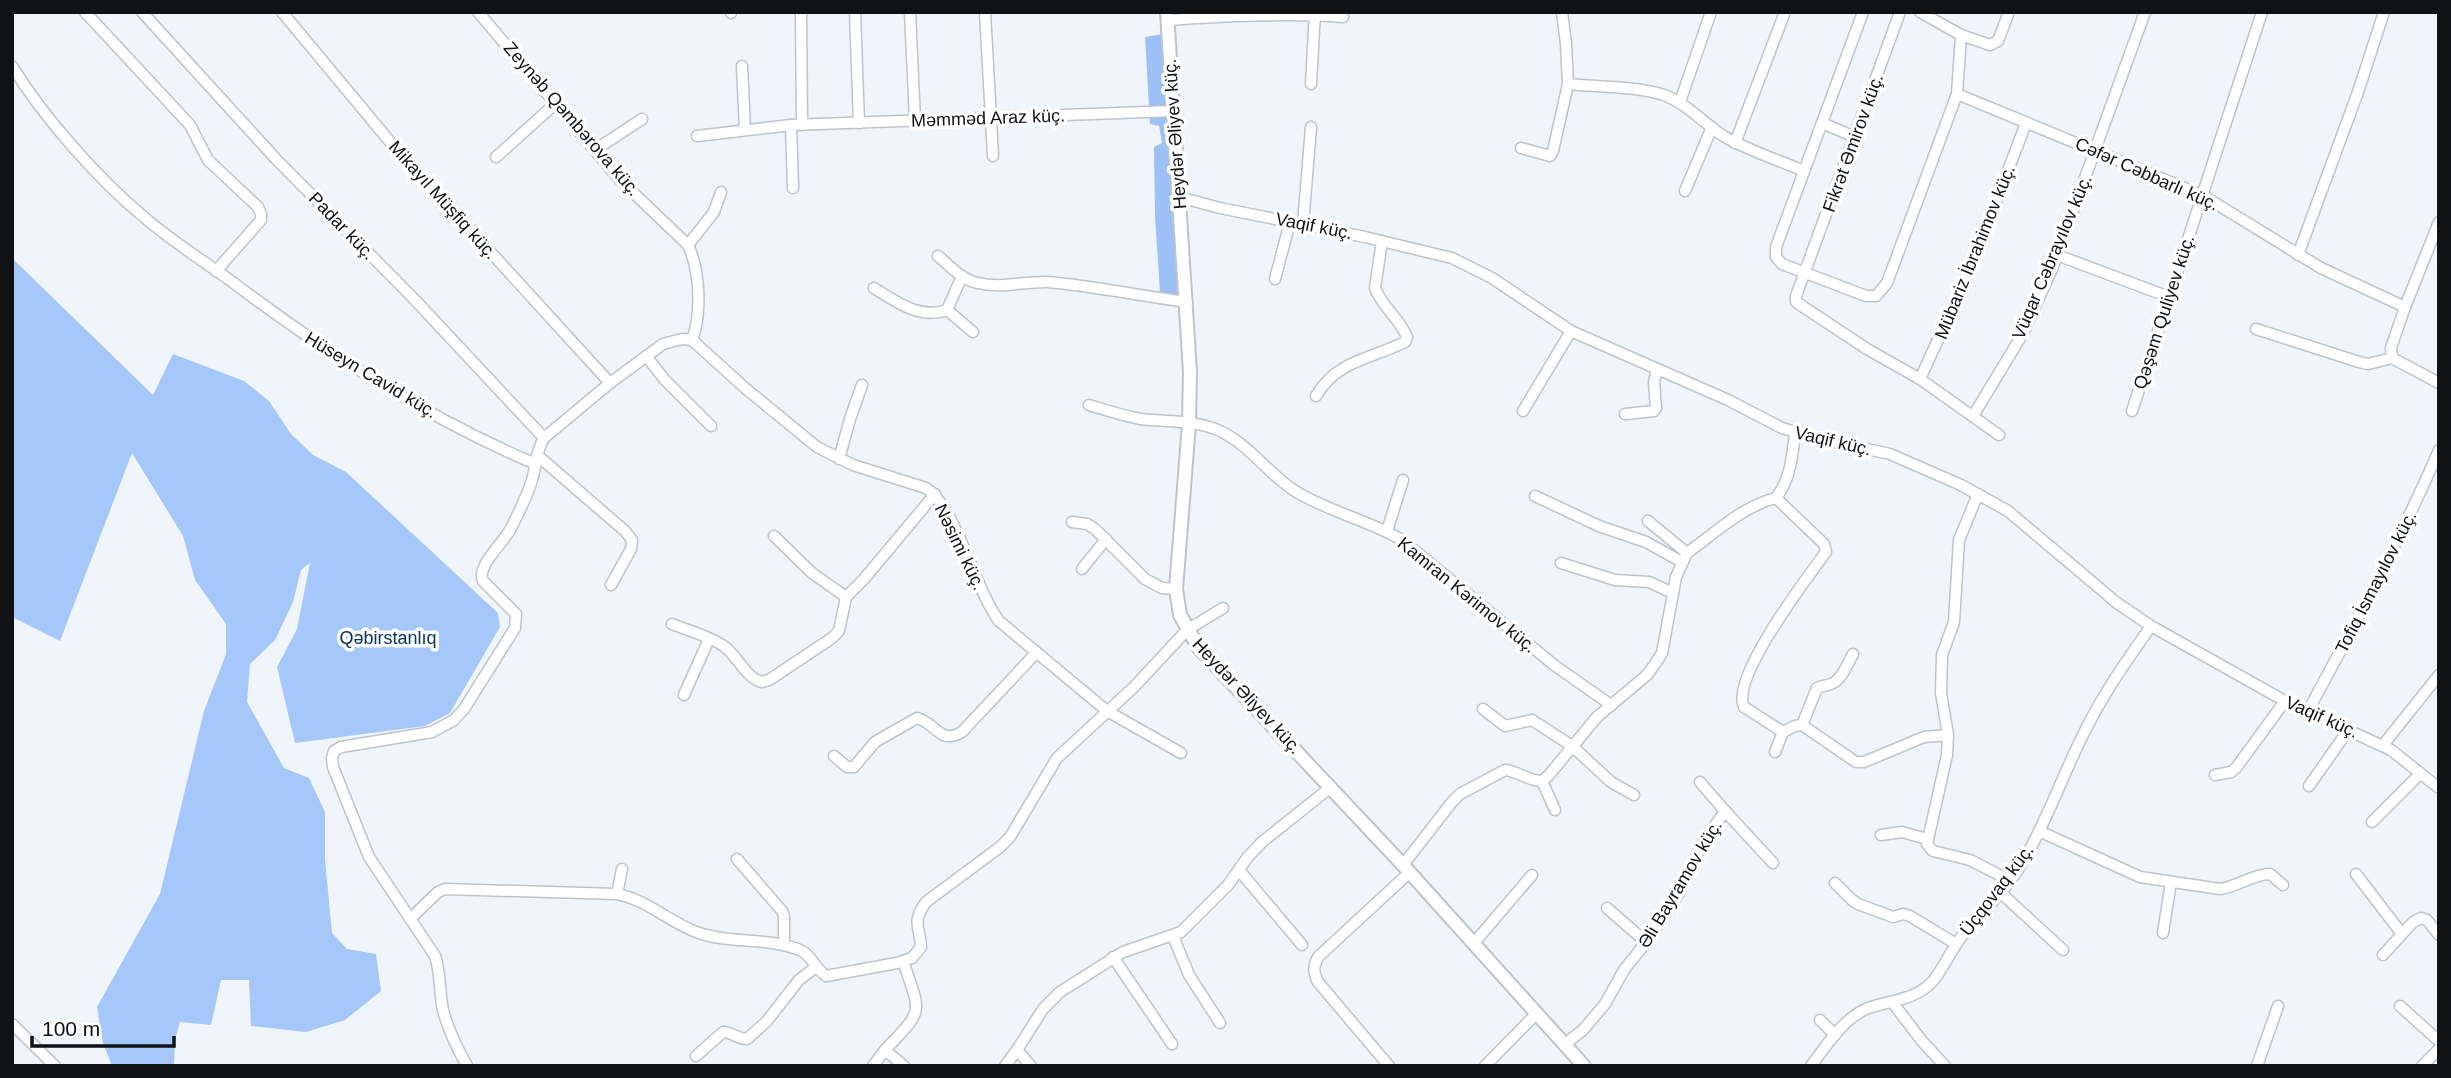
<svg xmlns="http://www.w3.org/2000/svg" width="2451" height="1078" font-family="Helvetica,sans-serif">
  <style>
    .green { fill: #a5c7f9 }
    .forest { fill: #9dc1f7 }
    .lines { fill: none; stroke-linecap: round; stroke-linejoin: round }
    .street-casing { stroke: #bfc4cb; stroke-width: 13 }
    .secondary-casing { stroke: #bfc4cb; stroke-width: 16 }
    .street { stroke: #fff; stroke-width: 10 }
    .secondary { stroke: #fff; stroke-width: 12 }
    .labels { text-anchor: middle; stroke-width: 7; stroke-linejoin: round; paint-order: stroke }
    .street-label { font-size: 18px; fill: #101214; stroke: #fff }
    .park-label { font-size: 18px; fill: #08316b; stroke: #fff }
  </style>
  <rect width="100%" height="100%" fill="#f0f5fc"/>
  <polygon class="green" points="12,258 153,395 173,354 244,381 269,401 291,434 313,455 346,472 498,613 500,627 450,713 425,726 295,743 277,667 297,629 310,563 301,570 293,602 275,640 250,664 247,702 284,768 309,778 325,812 325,860 332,933 347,949 376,954 381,991 345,1020 306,1032 251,1026 249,980 221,980 211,1025 180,1022 175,1040 174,1066 112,1066 103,1043 97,1007 160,894 204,711 226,654 226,624 195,580 183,536 132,453 60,641 12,617"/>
  <polygon class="forest" points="1163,34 1181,295 1160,292 1155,217 1154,147 1162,143 1159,126 1150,124 1145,37"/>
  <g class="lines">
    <defs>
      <g id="street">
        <polyline points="85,12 190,125 208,160 258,207 261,214 261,220 216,271"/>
        <polyline points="142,12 275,158 415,300 544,438"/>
        <polyline points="282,12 391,143 610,383"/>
        <path d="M478,12L620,180L688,245C700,271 702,313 692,340"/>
        <polyline points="801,12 802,125"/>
        <polyline points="855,12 859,123"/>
        <polyline points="910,12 915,121"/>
        <polyline points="985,12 993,156"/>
        <path d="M1562,12L1566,44L1568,84C1599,87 1634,86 1664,95C1688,104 1704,124 1725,137C1750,151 1778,160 1804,171"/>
        <polyline points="1863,12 1776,247 1776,257 1782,264 1866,296 1876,296 1887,283 1957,94"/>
        <polyline points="1900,12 1796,296 1796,302 1867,349 1920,379 1999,435"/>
        <polyline points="1920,12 1961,35 1957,94 2202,195 2321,268 2405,307 2391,348 2392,358 2439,383"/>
        <polyline points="731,13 731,12"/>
        <path d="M1167,20C1226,16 1285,13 1343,17"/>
        <polyline points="1961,35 1990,45 1998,41 2009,12"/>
        <path d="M12,66C44,118 98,179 145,218C173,242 205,262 235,284C328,354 428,419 536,464"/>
        <polyline points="742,66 745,130"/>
        <polyline points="1311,84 1315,12"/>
        <polyline points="1680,102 1711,12"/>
        <polyline points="1822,123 1855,137"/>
        <polyline points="791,125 793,188"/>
        <polyline points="697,136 791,125 1174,111"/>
        <polyline points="1735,143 1785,12"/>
        <polyline points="1521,148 1550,156 1553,151 1568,84"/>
        <polyline points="595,150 642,119"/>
        <polyline points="496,157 556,103"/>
        <polyline points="1685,191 1712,127"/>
        <polyline points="1179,197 1220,208 1365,237 1452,258 1492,278 1571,331 1728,400 1782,428 1812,437 1890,454 1961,485 2008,511 2117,603 2151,626 2285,701 2391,750 2439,788"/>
        <polyline points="1303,224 1311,127"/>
        <polyline points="688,245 714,212 721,192"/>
        <polyline points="2057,255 2169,297"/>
        <polyline points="2298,255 2358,92 2384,12"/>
        <path d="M938,256C950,266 962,280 978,283C1001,289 1025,281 1048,282C1094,286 1141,296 1187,302"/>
        <polyline points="1275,279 1290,222"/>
        <path d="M874,288C895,301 920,320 947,310L962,276"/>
        <polyline points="2405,307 2439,222"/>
        <polyline points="947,310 973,332"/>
        <polyline points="2256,329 2359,362 2368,364 2392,358"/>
        <path d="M692,340L745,388L817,447L853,465L926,488C957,509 974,587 999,621L1107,711L1181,753"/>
        <polyline points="646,356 665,380 711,426"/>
        <polyline points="1920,379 1973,263 2026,123"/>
        <path d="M1316,396C1337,360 1371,359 1405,342L1407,337C1400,319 1382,307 1375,288L1382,241"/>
        <path d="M1089,405C1106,410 1123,416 1141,419C1166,422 1197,420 1220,431C1250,445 1268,474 1295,491C1329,512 1368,520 1402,540L1554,665L1611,705"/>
        <polyline points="1523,411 1571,331"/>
        <polyline points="2132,411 2262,12"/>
        <polyline points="1625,414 1654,411 1656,408 1654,382 1657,369"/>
        <polyline points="1973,416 2022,335 2052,269 2145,12"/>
        <polyline points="537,455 625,531 632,540 631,549 611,585"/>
        <polyline points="839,459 850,419 862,385"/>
        <polyline points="1535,496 1599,526 1646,542 1682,562"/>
        <path d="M1776,498L1824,544L1826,552C1807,578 1730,678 1744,707L1783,732L1795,726L1802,725L1856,762H1864L1924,737L1948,735L1947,755L1927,844L1933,851L1970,860L2009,880"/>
        <polyline points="1648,521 1687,553"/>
        <polyline points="1072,522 1087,524 1095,529 1145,579 1162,588 1176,589"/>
        <polyline points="1387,531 1403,480"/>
        <polyline points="774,536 812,573 846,597"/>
        <polyline points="1561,563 1615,580 1649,582 1673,593"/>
        <polyline points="1082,569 1106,539"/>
        <path d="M672,624C689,631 710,636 725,647C738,657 746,678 762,682L769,680L832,638L839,631L846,597L864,579L935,494"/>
        <polyline points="684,695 709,639"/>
        <polyline points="1483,709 1505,726 1532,720 1572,746 1611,782 1634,795"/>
        <path d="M2308,711C2354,626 2400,540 2439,450"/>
        <path d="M1802,725L1817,688C1823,685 1828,686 1833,683C1842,679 1848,663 1853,654"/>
        <polyline points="1948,735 1941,693 1942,655 1954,622 1959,540 1978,494"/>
        <polyline points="2383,745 2439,675"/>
        <polyline points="1775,752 1783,732"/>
        <path d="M834,756L847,767H854L875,742L917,718C938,724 939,745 962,732L1036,653"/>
        <polyline points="2215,775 2231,772 2236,768 2285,701"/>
        <polyline points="1542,781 1555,810"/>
        <polyline points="1700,782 1725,811"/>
        <polyline points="2309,786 2349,729"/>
        <polyline points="2372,822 2420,774"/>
        <path d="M2039,831L2140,877L2220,889C2237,887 2253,874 2270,874L2283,885"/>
        <polyline points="1881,835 1902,832 1927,839"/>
        <polyline points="737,859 782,911 784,916 784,945"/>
        <path d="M1403,865L1452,802L1460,794L1505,770C1518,771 1528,781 1542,781L1549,775L1597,717L1647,675L1657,661L1662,653L1676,577L1687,553C1715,533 1743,506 1776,498C1791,478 1792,457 1795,433"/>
        <polyline points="1239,870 1302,945"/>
        <polyline points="2356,874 2402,934"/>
        <polyline points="1835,883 1852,900 1858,904 1893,917 1903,914 1910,916 1956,944"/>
        <polyline points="2000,892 2063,950"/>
        <polyline points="617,894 622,869"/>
        <polyline points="1607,908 1646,942"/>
        <path d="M410,919L438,892L445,889L617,894C648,900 670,923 699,933C731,944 768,937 800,950C812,955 815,969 826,976L897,963L912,958L921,947C920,926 911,923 926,902L1000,847L1010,837L1057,758L1134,687L1187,630L1223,608"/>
        <polyline points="2163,933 2171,882"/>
        <polyline points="1173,936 1189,975 1220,1023"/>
        <polyline points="1474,943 1532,875"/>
        <polyline points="2383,955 2413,922 2421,918 2427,920 2439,935"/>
        <polyline points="1113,957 1172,1044"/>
        <path d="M903,961C921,1015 925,1008 885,1050L904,1066"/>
        <polyline points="1892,1002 1922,1041 1945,1066"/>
        <polyline points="2400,1006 2439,1041"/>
        <polyline points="1820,1020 1835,1035"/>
        <polyline points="12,1024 55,1066"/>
        <polyline points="1565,1044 1583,1030 1605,1004 1624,970 1651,936 1679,893 1702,844 1725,811 1773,863"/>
        <polyline points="1017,1050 1031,1066"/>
        <path d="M696,1056L723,1032C732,1032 737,1039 747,1039L767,1021L799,980L816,967"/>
        <path d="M467,1066C457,1048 448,1030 443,1010C439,992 441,973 435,956L369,857L333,767L332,758L334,751L341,747L432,732L454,720L464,709L515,628L516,614L483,581C476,567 502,544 510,530C518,514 527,497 532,480C536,466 536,451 544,438L610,383L663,344L682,339L692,340"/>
        <polyline points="873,1066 885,1050"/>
        <polyline points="1005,1066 1017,1050 1043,1009 1060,992 1123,952 1181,932 1228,885 1247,858 1262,842 1331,787"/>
        <path d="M1389,1066L1318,982C1313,972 1313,967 1318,957L1410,872"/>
        <polyline points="1485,1066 1537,1013"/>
        <path d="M1811,1066C1826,1046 1842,1020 1866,1009C1889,1000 1915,1001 1933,981C1944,967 1951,950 1962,936C1983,911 2009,887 2025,858C2049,817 2064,771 2086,729C2104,692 2128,659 2151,626"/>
        <polyline points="2257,1066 2278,1006"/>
        <polyline points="2422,1066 2439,1049"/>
      </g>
      <polyline id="secondary" points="1167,12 1190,372 1189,424 1176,589 1180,615 1199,648 1403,865 1584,1066"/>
    </defs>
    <use href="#street" class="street-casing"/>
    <use href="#secondary" class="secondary-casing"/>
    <use href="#street" class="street"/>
    <use href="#secondary" class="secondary"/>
  </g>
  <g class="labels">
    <g class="street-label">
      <text transform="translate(988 118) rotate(-2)" y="6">Məmməd Araz küç.</text>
      <text transform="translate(572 119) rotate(49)" y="6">Zeynəb Qəmbərova küç.</text>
      <text transform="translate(1175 134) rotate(-94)" y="6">Heydər Əliyev küç.</text>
      <text transform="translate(1853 143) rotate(-70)" y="6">Fikrət Əmirov küç.</text>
      <text transform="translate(2147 174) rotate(24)" y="6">Cəfər Cəbbarlı küç.</text>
      <text transform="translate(443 200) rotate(48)" y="6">Mikayıl Müşfiq küç.</text>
      <text transform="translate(342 226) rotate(46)" y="6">Padar küç.</text>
      <text transform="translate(1314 226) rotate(11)" y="6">Vaqif küç.</text>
      <text transform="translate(1975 252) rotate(-68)" y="6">Mübariz İbrahimov küç.</text>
      <text transform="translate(2052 257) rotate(-67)" y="6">Vüqar Cəbrayılov küç.</text>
      <text transform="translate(2164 312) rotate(-72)" y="6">Qəşəm Quliyev küç.</text>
      <text transform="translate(371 375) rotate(31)" y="6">Hüseyn Cavid küç.</text>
      <text transform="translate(1833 441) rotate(13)" y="6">Vaqif küç.</text>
      <text transform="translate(960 547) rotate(64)" y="6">Nəsimi küç.</text>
      <text transform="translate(2376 582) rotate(-63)" y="6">Tofiq İsmayılov küç.</text>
      <text transform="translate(1467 595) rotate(39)" y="6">Kamran Kərimov küç.</text>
      <text transform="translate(1247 696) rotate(47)" y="6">Heydər Əliyev küç.</text>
      <text transform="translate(2322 717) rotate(24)" y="6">Vaqif küç.</text>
      <text transform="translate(1680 884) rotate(-59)" y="6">Əli Bayramov küç.</text>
      <text transform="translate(1997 890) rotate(-53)" y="6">Üçqovaq küç.</text>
    </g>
    <g class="park-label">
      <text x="388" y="644">Qəbirstanlıq</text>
    </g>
  </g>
  <rect width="2451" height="1078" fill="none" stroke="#101214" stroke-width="28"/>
  <path d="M32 1036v10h142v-10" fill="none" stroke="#101214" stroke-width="3.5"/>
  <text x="42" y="1036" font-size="21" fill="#101214" stroke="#ffffff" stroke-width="5" paint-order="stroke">100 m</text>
</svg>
